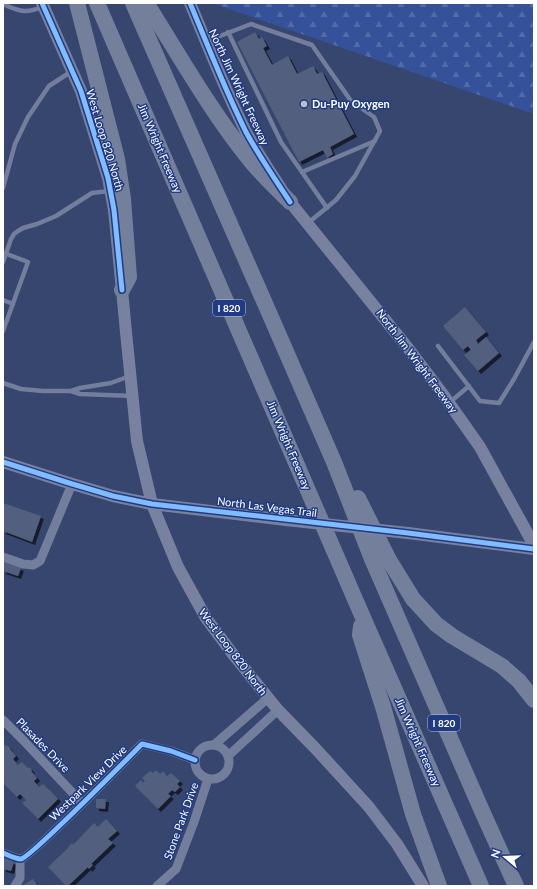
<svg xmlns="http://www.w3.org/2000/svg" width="537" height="889" font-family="Lato,sans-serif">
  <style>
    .forest { fill: url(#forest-firs) }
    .building { fill: #535f7e; filter: url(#shadow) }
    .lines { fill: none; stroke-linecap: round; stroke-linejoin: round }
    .lane { stroke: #737d9c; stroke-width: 4.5 }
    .street { stroke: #737d9c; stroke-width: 9 }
    .secondary { stroke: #7882a0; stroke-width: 12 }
    .highway { stroke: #737f9b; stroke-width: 16 }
    .secondary-bridge { stroke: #7882a0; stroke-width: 12 }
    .cycleway-casing { stroke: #203b84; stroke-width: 8 }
    .cycleway { stroke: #80bcff; stroke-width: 5 }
    .poi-dot { fill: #b9becc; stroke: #203b84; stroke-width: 1.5 }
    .labels { text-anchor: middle; stroke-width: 3; stroke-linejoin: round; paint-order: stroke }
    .shield { fill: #203b84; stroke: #bcc4da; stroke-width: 1 }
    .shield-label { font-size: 10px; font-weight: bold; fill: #fff }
    .street-label { font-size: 11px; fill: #fff; stroke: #203b84 }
    .poi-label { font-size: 11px; font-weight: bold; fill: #fff; stroke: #203b84; text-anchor: start }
  </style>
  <defs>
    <pattern id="forest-firs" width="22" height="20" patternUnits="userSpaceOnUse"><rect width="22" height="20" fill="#34519a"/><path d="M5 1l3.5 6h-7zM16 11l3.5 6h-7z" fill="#526ba9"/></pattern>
    <filter id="shadow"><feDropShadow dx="3" dy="3" stdDeviation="0" flood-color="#0009"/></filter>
  </defs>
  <rect width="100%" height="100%" fill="#37466e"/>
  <polygon class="forest" points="212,3 534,3 534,114"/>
  <g class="building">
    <polygon points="255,32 259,39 262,37 267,46 263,48 272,65 288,56 297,74 313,66 317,74 322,72 354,134 330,147 333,154 327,158 323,150 299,162 237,42"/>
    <polygon points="465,307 486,332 476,340 478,344 486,337 499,353 478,371 464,355 471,350 468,346 463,350 443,326"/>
    <polygon points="3,503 41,516 32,542 3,531"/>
    <polygon points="3,562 21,568 18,576 3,571"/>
    <polygon points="3,743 6,746 7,745 10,748 10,749 16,756 13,759 18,765 22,762 28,768 29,767 32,770 31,771 37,778 34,781 39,787 43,784 49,790 49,789 58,799 38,819 22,803 26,800 20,794 17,797 3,783 3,779 5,778 3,776"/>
    <polygon points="156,770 160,774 163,771 167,776 171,773 180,781 177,784 180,787 175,792 172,790 168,794 171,796 158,809 135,786 141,780 143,783 145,781 142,778 150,771 153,773"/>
    <polygon points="96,799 106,799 105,809 96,808"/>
    <polygon points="106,819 117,831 108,839 113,843 91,864 93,865 89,869 88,867 68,886 66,886 48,867 69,847 68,847 72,843 73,845 94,823 98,827"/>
    <polygon points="3,858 14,862 11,871 3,869"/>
    <polygon points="33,879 38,886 22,886"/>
  </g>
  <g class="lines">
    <g class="lane">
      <path d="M3,4C18,11 26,14 42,7"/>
      <polyline points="228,32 281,142 327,208"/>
      <polyline points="207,41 251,24 312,45 351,101 374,117 380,131 355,176 336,200 308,223"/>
      <polyline points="302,172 375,141"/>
      <polyline points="3,188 15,144 28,117 49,86 72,71"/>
      <polyline points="3,262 11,239 14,234 18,231 23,228 37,224 56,216 92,193 109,191"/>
      <polyline points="3,300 13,304"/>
      <polyline points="3,331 28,262 4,253"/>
      <polyline points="438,346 480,401 499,403 514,379 534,342"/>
      <polyline points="3,383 21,389 43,391 71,391 80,388 111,383 130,376"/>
      <polyline points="71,391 80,394 133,396"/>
      <polyline points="449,403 469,386"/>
    </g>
    <g class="street">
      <polyline points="3,557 23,564 33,565 40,561 72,484"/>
      <polyline points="3,720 24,741 82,803"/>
      <polyline points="214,745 268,698"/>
      <circle cx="212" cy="762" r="17"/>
      <polyline points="228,756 278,710"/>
      <path d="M3,853C8,855 16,859 21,859C30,858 128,758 142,744L171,751L195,760"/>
      <polyline points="15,886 20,878 20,859"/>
      <polyline points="157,886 176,869 194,822 208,779"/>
    </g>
    <g class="secondary">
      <polyline points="42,3 81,91 108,178 114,210 122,290 126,332 137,441 152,504 178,567 206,618 232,653 278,710 315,748 369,807 397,844 423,886"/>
      <path d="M190,3C208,46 225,90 246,132C259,156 275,179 290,202L408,348L442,393L480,447L530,538L534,544"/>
      <polyline points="3,462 69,483 113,496 152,504 286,520"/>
      <polyline points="408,533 534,549"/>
    </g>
    <g class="highway">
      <polyline points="77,3 117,159 123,199 129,277 122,290"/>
      <polyline points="97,3 361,613 481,886"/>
      <polyline points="133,3 274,324 334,462 372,559 482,811 516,886"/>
      <path d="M147,3L150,9C182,60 212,113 250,160C261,174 277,189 290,202"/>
      <polyline points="358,498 389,560 413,599 436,624 452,636 502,666 519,681 534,700"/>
      <polyline points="361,626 360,635 384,710 413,814 439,886"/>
    </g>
    <polyline class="secondary-bridge" points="286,520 408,533"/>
    <defs>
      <g id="cycleway">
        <polyline points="42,3 81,91 108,178 114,210 122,290"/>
        <path d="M190,3C208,46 225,90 246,132C259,156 275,179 290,202"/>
        <polyline points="3,462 69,483 113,496 152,504 408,533 534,549"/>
        <path d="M3,853C8,855 16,859 21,859C30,858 128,758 142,744L171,751L195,760"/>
      </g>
    </defs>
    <use href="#cycleway" class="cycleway-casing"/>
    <use href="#cycleway" class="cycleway"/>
  </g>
  <circle class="poi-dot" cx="304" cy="104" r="4"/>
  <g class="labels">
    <g class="shield">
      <rect x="213" y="300" width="32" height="16" rx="3"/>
      <rect x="428" y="715" width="32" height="16" rx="3"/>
    </g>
    <g class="shield-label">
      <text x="229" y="312">I 820</text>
      <text x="444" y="727">I 820</text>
    </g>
    <g class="street-label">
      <text transform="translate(239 87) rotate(65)" y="4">North Jim Wright Freeway</text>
      <text transform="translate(105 140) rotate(73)" y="4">West Loop 820 North</text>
      <text transform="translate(160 148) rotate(67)" y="4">Jim Wright Freeway</text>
      <text transform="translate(417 361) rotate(53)" y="4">North Jim Wright Freeway</text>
      <text transform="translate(289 445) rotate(67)" y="4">Jim Wright Freeway</text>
      <text transform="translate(267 507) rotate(7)" y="4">North Las Vegas Trail</text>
      <text transform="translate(233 652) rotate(53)" y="4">West Loop 820 North</text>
      <text transform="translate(418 742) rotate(66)" y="4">Jim Wright Freeway</text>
      <text transform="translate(43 745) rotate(46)" y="4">Plasades Drive</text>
      <text transform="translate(88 783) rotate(-44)" y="4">Westpark View Drive</text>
      <text transform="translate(181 821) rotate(-70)" y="4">Stone Park Drive</text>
    </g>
    <g class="poi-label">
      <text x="312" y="108">Du-Puy Oxygen</text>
    </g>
  </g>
  <rect width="537" height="889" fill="none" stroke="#ffffff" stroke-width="8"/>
  <g transform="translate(505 857) rotate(289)" stroke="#203b84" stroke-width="3" paint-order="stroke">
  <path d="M0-3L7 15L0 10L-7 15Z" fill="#ffffff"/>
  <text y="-6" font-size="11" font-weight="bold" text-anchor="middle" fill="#ffffff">N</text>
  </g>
</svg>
